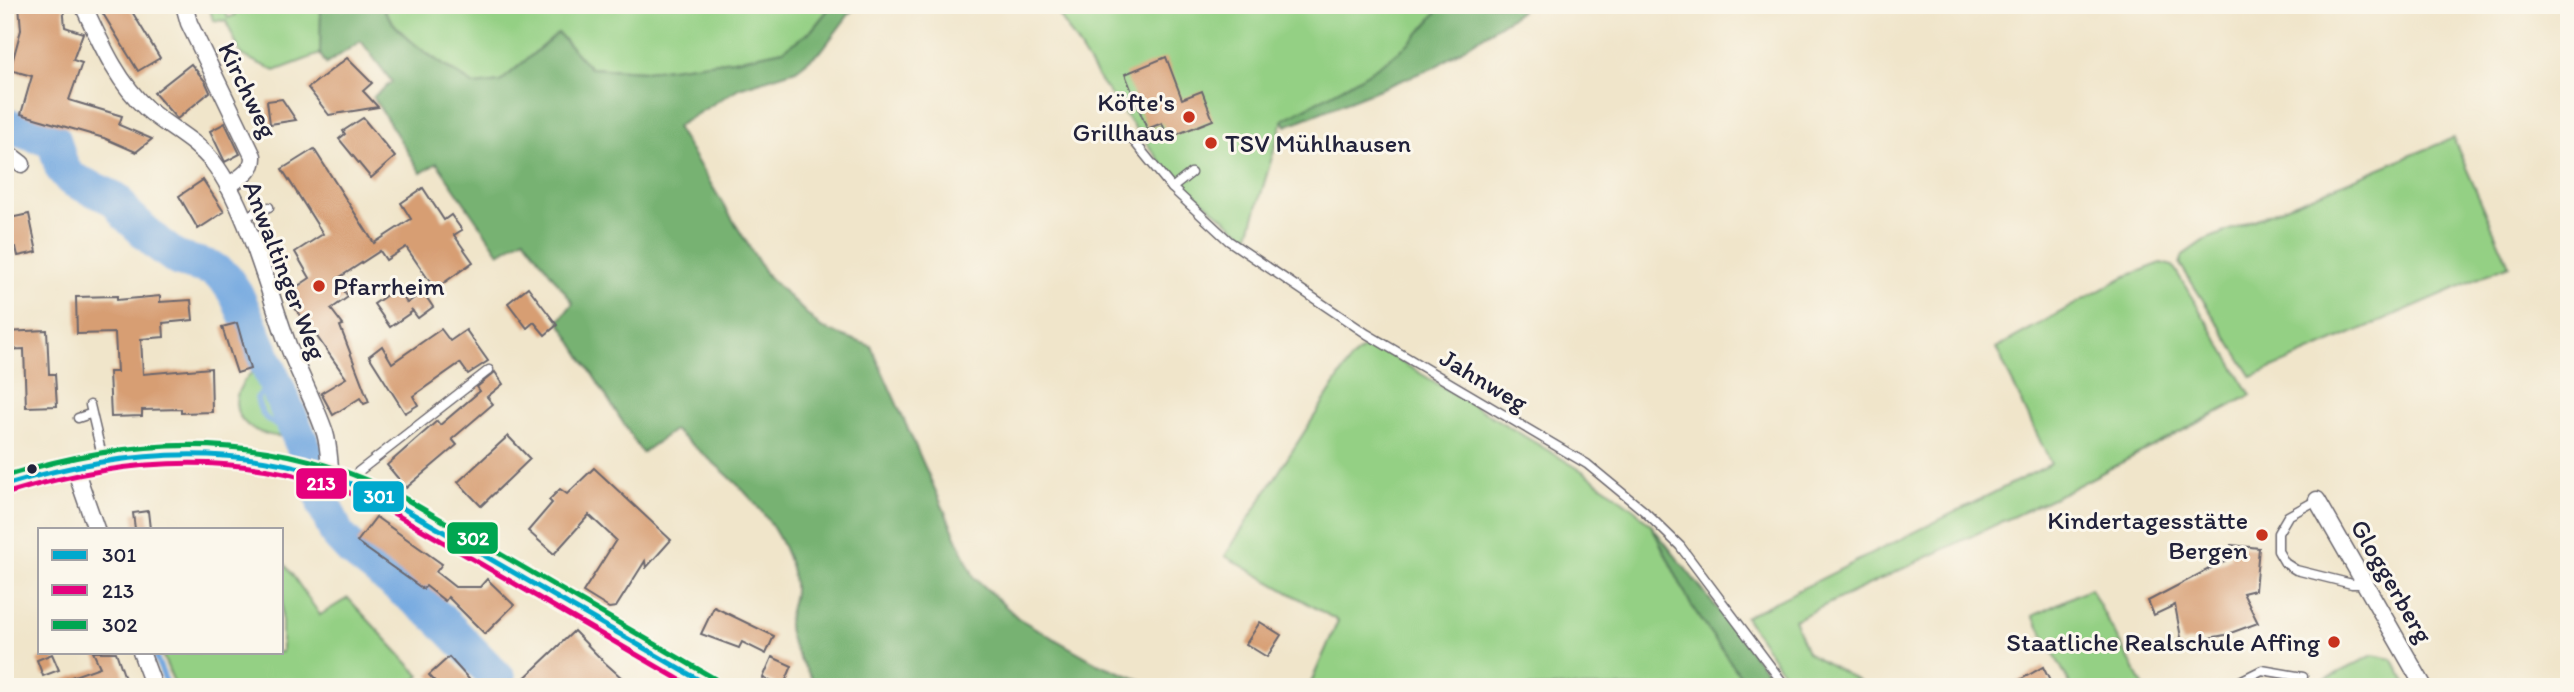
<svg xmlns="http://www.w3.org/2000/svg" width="2574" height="692" font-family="Itim,sans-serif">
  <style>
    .green { fill: #94d084; stroke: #5b7960; stroke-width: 2 }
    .forest { fill: #77b272; stroke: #4c6a56; stroke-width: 2 }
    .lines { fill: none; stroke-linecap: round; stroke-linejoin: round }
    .stream { stroke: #73a8e0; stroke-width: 6 }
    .river { stroke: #73a8e0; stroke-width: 35 }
    .building { fill: #d79e73 }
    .service-casing { stroke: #6a666d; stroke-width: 11 }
    .minor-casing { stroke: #6a666d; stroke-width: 19 }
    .secondary-casing { stroke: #6a666d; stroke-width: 24 }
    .service { stroke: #fff; stroke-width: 8 }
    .minor { stroke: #fff; stroke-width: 16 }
    .secondary { stroke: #fff; stroke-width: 21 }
    .bus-1-casing { stroke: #fbf7ec; stroke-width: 10 }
    .bus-2-casing { stroke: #fbf7ec; stroke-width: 10 }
    .bus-3-casing { stroke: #fbf7ec; stroke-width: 10 }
    .bus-1 { stroke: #00a9ce; stroke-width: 5 }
    .bus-2 { stroke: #e5007d; stroke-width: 5 }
    .bus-3 { stroke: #00a651; stroke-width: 5 }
    .poi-dot { fill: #c8321e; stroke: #fbf7ec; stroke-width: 2.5 }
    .bus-dot { fill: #22223b; stroke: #fbf7ec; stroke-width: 2.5 }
    .labels { text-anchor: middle; stroke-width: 6; stroke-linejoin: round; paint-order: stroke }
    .street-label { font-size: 26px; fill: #22223b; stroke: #fbf7ec }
    .poi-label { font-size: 26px; fill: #22223b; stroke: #fbf7ec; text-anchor: end }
    .line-badge { stroke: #fbf7ec; stroke-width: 2.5 }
    .badge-label { font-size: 19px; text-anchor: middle; font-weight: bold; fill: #fff }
  </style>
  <rect width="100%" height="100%" fill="#fbf7ec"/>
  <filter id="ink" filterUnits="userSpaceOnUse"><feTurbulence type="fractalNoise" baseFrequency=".0143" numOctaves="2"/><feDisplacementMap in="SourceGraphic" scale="14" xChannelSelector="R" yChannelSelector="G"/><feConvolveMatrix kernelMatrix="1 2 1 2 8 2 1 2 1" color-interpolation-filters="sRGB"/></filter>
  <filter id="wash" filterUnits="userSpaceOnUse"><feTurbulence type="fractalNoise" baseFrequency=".00686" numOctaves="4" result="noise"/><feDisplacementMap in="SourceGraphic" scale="28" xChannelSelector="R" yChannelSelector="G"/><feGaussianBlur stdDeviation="1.57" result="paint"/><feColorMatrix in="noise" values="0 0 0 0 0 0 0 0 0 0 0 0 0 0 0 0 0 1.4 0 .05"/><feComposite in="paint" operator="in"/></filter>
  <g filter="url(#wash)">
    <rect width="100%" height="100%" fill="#f0e5ca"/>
    <g class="green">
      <polygon points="217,5 219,12 225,10 228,18 235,15 233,8 241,5 321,5 320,54 275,71 241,55 226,21 213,20 209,6"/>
      <path d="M382,5H832L811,31L783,50L741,59L646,71L590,68L558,33L500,82L474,85C445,65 396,38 382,5Z"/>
      <path d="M1053,5H1441C1407,61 1338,89 1283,120L1248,238L1169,173L1100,81Z"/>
      <polygon points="2453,138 2509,265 2252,377 2180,264 2183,255 2203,241"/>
      <polygon points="2161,263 2173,266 2251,395 2065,492 1794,620 1807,652 1869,687 1793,687 1745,617 2051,464 1996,348 2122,278"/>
      <polygon points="1375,346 1584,472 1634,509 1651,525 1691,605 1748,687 1309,687 1338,621 1225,556 1351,359 1364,348"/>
      <path d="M264,362L297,436C240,442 211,400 264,362Z"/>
      <polygon points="282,560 320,615 348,598 420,676 407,687 176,687 161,652 282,652"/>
      <polygon points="2090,588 2144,687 2072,687 2033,616"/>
      <polygon points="2373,655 2392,659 2409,687 2310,687"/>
    </g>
    <g class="forest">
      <path d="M321,5H382C396,38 445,66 474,85L500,82L558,33L590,68L646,71L741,59L783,50L811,31L832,5H856L822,50L796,70L739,88L676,127L766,274L821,328L871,346L974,577L1018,618L1097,663L1158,687H817C808,671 787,643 788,624C789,607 797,595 793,577C781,513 721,469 674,430L642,453L559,321L573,303L524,238L499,253L437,163L421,173L373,97L392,82L361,41L326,64L320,54Z"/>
      <path d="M1441,5H1519L1521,11L1435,67L1286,126L1283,120C1338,89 1407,61 1441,5Z"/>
      <polygon points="1651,525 1779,687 1748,687 1691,605"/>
    </g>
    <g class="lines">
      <g class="stream">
        <path d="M273,379L257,398C262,423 274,425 296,431"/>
        <polyline points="154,652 168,687"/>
      </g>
      <polyline class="river" points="5,125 54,141 62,168 71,179 115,199 127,215 158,244 178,259 211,268 225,278 236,294 322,489 324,504 337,534 352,550 439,618 499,680"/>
    </g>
    <g id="blocks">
      <g class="building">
        <polygon points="19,5 63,5 65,27 83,33 73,60 82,63 69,100 122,116 119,125 152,139 136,152 104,138 21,114 32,76 10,70 21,30"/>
        <polygon points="114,5 128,5 160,58 138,71 102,12"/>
        <polygon points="1166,57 1182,99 1202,91 1213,120 1168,138 1162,123 1147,129 1125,74"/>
        <polygon points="347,58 372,83 363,91 378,107 329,115 308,88"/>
        <polygon points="191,64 205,81 210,92 177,119 154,93"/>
        <polygon points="282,99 296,120 270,124 267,101"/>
        <polygon points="363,118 395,157 371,178 339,139 345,134 343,131"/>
        <polygon points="225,123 240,154 225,162 210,131"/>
        <polygon points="314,149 374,243 411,219 401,203 423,188 444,220 451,215 462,230 454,235 473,262 435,289 406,247 386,260 380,251 337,279 348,297 331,309 343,325 340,326 369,402 364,404 360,398 333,415 321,393 346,378 308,324 306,325 286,294 310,278 295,252 323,234 282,169"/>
        <polygon points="203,180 224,212 198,229 179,196"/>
        <polygon points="29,214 37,252 18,256 16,247 5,250 5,219"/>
        <polygon points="528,287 557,325 545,335 534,322 527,328 508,303"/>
        <polygon points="397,288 407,303 423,292 433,307 418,318 411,309 413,311 390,327 374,304"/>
        <polygon points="117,296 117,300 160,296 160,302 191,300 193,320 163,323 164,337 141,339 143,374 211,368 212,412 181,413 181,409 142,410 142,416 111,417 109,372 117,372 115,333 77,334 76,297"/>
        <polygon points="237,323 250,369 237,373 222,327"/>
        <polygon points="441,329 450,341 466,330 488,361 468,374 460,363 413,396 418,405 405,413 369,356 382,346 392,363"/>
        <polygon points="47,330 49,374 55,374 57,406 26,407 24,349 5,350 5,332"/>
        <polygon points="495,372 503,384 487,397 493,404 452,439 457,445 406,488 387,465 437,421 440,425 480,391 477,387"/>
        <polygon points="508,436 530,459 481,506 458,482"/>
        <polygon points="594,468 671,540 646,568 645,561 616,607 609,608 583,592 616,540 589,515 554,554 528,531 552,503 549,500 560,489 567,494"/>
        <polygon points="148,511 150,529 135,529 133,513"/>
        <polygon points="376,517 442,564 436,572 455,587 480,587 487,579 514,605 485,634 448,597 445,601 426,586 423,589 357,542"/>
        <polygon points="2231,545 2259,548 2255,590 2243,593 2258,623 2225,635 2182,643 2175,605 2154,615 2148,601 2230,558"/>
        <polygon points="714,607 774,636 766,654 742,642 739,648 701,634"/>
        <polygon points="1260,622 1281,635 1267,657 1246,644"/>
        <polygon points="574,631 603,661 632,687 515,687"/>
        <polygon points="93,652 116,652 128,687 51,687 51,684 100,667"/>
        <polygon points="52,654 59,670 43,676 37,660"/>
        <polygon points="449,657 476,687 440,687 429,675"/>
        <polygon points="772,657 792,666 783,687 763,678"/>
        <polygon points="2043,667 2053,687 2007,687"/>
      </g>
    </g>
  </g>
  <g filter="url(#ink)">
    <use href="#blocks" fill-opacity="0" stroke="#6a666d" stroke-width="2"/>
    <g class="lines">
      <defs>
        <g id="service">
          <polyline points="1132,139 1172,188 1229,241 1367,334 1587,464 1644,511 1680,546 1786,687"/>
          <polyline points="1172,188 1191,173"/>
          <polyline points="242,218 269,207"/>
          <polyline points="90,405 103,460"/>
          <polyline points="78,418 90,414"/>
          <polyline points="349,479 489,370"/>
          <polyline points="2317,500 2288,516 2278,533 2278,551 2285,563 2296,570 2352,584 2365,584"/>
          <polyline points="2228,687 2262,670 2303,677"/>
        </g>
        <g id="minor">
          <path d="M83,5C100,41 117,82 147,109C169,128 194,139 213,162C247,206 268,291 288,345C299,374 315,403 325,433C329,446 329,462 331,476"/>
          <path d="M184,5L189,23L253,156C254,171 239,178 228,186"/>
          <polyline points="5,151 22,164"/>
          <polyline points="74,466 96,529"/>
          <polyline points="2317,500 2424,687"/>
          <polyline points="141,652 154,687"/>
        </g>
        <path id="secondary" d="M5,485C109,448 244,441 348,481C395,500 438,530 482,555C558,600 633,645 711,687"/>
      </defs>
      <use href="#service" class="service-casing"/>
      <use href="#minor" class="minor-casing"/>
      <use href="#secondary" class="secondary-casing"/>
      <use href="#service" class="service"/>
      <use href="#minor" class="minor"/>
      <use href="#secondary" class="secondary"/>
      <defs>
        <path id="bus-1" d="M5,485C138,444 274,439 399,506L711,687"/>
        <path id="bus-2" d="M8,493C138,453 272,447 395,514L692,687"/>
        <path id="bus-3" d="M5,476C139,434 277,430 404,498L715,679"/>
      </defs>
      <use href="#bus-1" class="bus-1-casing"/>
      <use href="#bus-2" class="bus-2-casing"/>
      <use href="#bus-3" class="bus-3-casing"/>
      <use href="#bus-1" class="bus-1"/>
      <use href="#bus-2" class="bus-2"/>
      <use href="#bus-3" class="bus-3"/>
    </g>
  </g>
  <g class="poi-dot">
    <circle cx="1189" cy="117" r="7"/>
    <circle cx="1211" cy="143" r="7"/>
    <circle cx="319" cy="286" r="7"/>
    <circle cx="2262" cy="535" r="7"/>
    <circle cx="2334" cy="642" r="7"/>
  </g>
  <circle class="bus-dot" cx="32" cy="469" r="6"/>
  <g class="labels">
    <g class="street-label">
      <text transform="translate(248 90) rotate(64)" y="9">Kirchweg</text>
      <text transform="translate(285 270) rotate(69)" y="9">Anwaltinger Weg</text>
      <text transform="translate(1484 380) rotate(31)" y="9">Jahnweg</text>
      <text transform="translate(2392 581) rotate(60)" y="9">Gloggerberg</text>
    </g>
    <g class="poi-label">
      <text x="1175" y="111">Köfte's<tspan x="1175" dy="30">Grillhaus</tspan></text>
      <text x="1225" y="152" text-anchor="start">TSV Mühlhausen</text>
      <text x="333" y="295" text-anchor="start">Pfarrheim</text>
      <text x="2248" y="529">Kindertagesstätte<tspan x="2248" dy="30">Bergen</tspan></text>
      <text x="2320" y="651">Staatliche Realschule Affing</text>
    </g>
  </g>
  <g class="line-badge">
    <rect x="295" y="467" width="53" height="33" rx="7" fill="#e5007d"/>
    <rect x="352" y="480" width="53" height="33" rx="7" fill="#00a9ce"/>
    <rect x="446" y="521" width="53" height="34" rx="7" fill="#00a651"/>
  </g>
  <g class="badge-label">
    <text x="321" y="490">213</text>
    <text x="379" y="503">301</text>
    <text x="473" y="545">302</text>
  </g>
  <rect width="2574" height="692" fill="none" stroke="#fbf7ec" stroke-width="28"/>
  <rect x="38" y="528" width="245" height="126" fill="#fbf7ec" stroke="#a4a2a5" stroke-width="2"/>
  <rect x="52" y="550" width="35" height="10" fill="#00a9ce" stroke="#a4a2a5" stroke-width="2"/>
  <text x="102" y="562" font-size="21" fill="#22223b">301</text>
  <rect x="52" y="585" width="35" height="10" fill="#e5007d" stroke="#a4a2a5" stroke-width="2"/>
  <text x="102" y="598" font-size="21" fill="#22223b">213</text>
  <rect x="52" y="620" width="35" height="10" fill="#00a651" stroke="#a4a2a5" stroke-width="2"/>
  <text x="102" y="632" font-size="21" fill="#22223b">302</text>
</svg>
